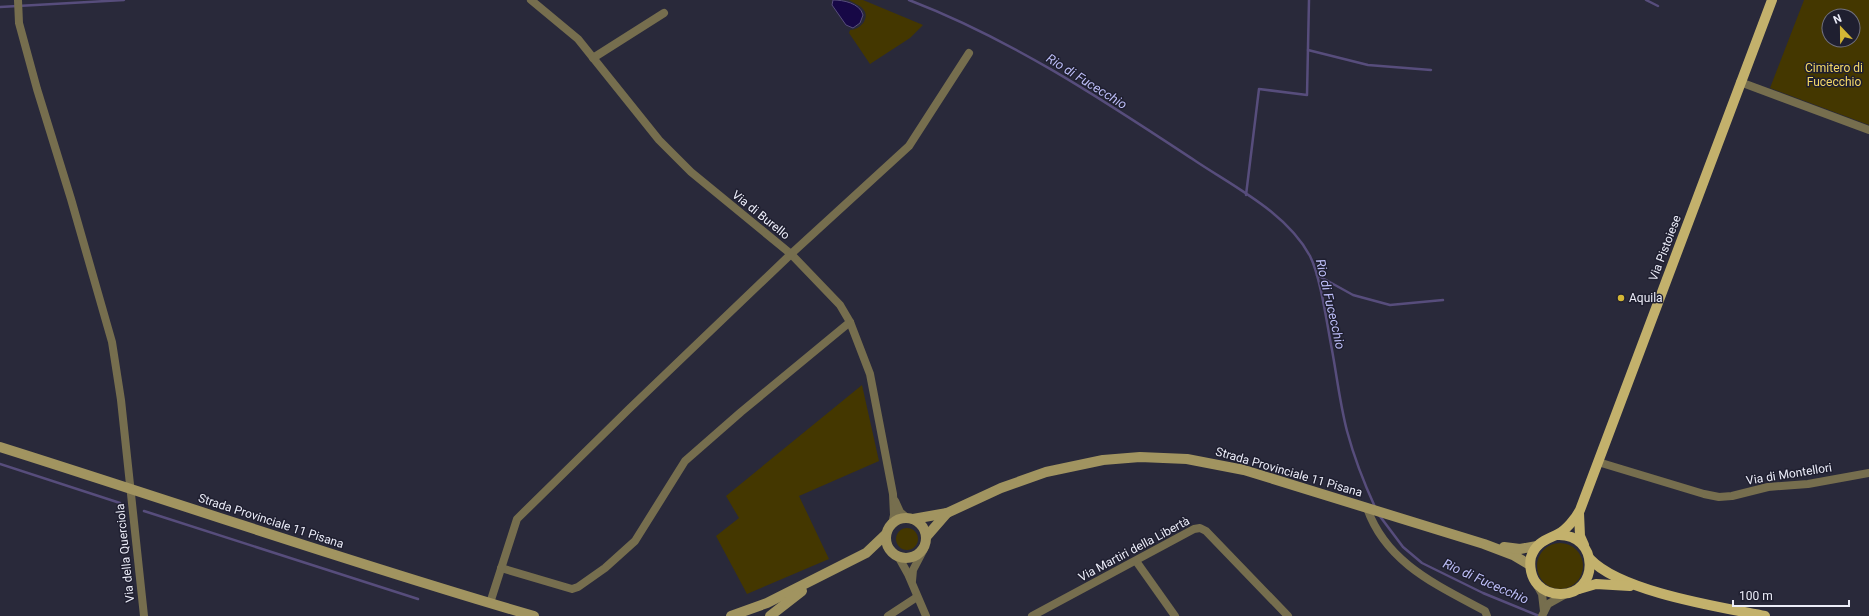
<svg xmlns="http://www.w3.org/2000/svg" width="1869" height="616" font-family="Roboto,sans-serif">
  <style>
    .green { fill: #443700; fill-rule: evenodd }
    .water { fill: #170846; stroke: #574d7c }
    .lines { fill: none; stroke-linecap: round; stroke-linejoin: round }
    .stream { stroke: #574d7c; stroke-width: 2.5 }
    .street { stroke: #766e4e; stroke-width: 8 }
    .secondary { stroke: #a19460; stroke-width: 10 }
    .primary { stroke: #c3b16c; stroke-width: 10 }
    .poi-dot { fill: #d4b635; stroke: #1f1f30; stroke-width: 1.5 }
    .labels { text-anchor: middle; stroke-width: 3; stroke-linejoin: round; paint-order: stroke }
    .park-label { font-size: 12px; fill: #f5d866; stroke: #1f1f30 }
    .street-label { font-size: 12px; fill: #ecedf9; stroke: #1f1f30 }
    .poi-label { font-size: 12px; fill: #ecedf9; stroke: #1f1f30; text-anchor: start }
    .water-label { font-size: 13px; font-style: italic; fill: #bdbef8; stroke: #1f1f30 }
  </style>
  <rect width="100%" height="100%" fill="#29293a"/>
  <g class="green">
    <path d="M849,0H863L923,25L910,38L870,64L849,33L850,30C860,30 871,18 863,9C860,5 853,3 849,0Z"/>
    <path d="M1804,0H1869V125L1770,88ZM1829,16H1853V40H1829Z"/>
    <polygon points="862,385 879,461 799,496 829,559 747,594 716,536 739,518 726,496"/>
    <circle cx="907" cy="539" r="11"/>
    <circle cx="1560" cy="566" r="23"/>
  </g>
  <path class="water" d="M833,0C843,0 860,3 863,15L860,23L853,28L846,25L832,5Z"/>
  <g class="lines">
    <g class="stream">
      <path d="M909,0C1011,39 1103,100 1194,160C1234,187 1286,212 1310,256C1321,278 1327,325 1332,350C1337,377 1340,404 1347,431C1354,457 1364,483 1375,507"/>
      <polyline points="1646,0 1658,6"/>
      <polyline points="0,7 124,0"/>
      <polyline points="1308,50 1368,65 1431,70"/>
      <polyline points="1246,195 1259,89 1307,95 1309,0"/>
      <polyline points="1317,275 1353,295 1390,305 1443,300"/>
      <polyline points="0,464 120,503"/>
      <polyline points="144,511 418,599"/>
      <polyline points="1379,515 1403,547 1422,563 1483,593 1539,616"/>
    </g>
    <g class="street">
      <polyline points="18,0 19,23 37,89 71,199 112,342 121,400 144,616"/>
      <polyline points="531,0 578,39 659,140 691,172 791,254 840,305 850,322 870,374 893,494 894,515 892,524"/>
      <polyline points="593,58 664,13"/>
      <polyline points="1740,82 1869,130"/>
      <polyline points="1598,462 1704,494 1719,497 1732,496 1768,487 1808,484 1869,473"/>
      <polyline points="895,501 900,512 906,517"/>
      <path d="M1367,508C1386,563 1437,585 1485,611L1487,616"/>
      <polyline points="898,556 908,574 926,616"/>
      <polyline points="1136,561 1175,616"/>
      <polyline points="501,568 572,589 578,587 605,568 635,541 685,461 741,412 850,322"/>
      <polyline points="912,581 913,570 924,549"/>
      <polyline points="1537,585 1542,594 1544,611"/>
      <polyline points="490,603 517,519 629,409 791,254 909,146 969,53"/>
      <polyline points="888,616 917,597"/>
      <polyline points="1032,616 1194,529 1200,528 1206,531 1288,616"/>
      <polyline points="1542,616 1548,604 1566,594"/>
    </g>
    <g class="secondary">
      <path d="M0,447C178,503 354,564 534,616"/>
      <circle cx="906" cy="538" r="20"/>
      <polyline points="913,519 947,513 1001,488 1046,472 1103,460 1140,457 1187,459 1244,470 1484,544 1513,555 1530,565"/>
      <polyline points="927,536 947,513"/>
      <polyline points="1504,547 1520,549 1537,546"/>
      <polyline points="731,616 767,603 866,553 886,534"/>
      <polyline points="770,616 802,591"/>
    </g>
    <g class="primary">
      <polyline points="1579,513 1580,536 1584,545"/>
      <path d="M1557,535C1600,533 1600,595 1560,594C1552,594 1544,591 1538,585C1531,578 1529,566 1531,557C1536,542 1546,540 1558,534C1566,530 1576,518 1580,510L1772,0"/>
      <path d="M1590,559C1621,592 1720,607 1765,616"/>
      <polyline points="1579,589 1596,584 1630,586"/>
    </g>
  </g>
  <circle class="poi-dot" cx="1621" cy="298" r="4"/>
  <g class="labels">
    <g class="park-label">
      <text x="1834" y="72">Cimitero di<tspan x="1834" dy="14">Fucecchio</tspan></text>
    </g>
    <g class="street-label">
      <text transform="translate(761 215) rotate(39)" y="4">Via di Burello</text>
      <text transform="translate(1665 248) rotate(-69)" y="4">Via Pistoiese</text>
      <text transform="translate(1289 472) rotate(16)" y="4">Strada Provinciale 11 Pisana</text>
      <text transform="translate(1789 474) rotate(-9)" y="4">Via di Montellori</text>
      <text transform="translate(271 521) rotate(18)" y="4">Strada Provinciale 11 Pisana</text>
      <text transform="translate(1134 549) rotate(-28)" y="4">Via Martiri della Libertà</text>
      <text transform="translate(125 553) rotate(-96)" y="4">Via della Querciola</text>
    </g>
    <g class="poi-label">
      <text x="1629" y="302">Aquila</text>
    </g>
    <g class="water-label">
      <text transform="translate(1087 81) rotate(32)" y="5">Rio di Fucecchio</text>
      <text transform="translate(1331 304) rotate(77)" y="5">Rio di Fucecchio</text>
      <text transform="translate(1486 581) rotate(24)" y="5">Rio di Fucecchio</text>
    </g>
  </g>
  <g transform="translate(1841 28) rotate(338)"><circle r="19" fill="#1f1f30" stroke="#717180"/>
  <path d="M0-3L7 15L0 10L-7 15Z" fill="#d4b635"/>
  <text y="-6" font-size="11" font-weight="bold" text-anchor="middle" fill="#ecedf9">N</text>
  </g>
  <path d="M1733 600v6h116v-6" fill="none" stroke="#ecedf9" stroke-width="2"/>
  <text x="1739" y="600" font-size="12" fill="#ecedf9" stroke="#1f1f30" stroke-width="3" paint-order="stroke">100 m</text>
</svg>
